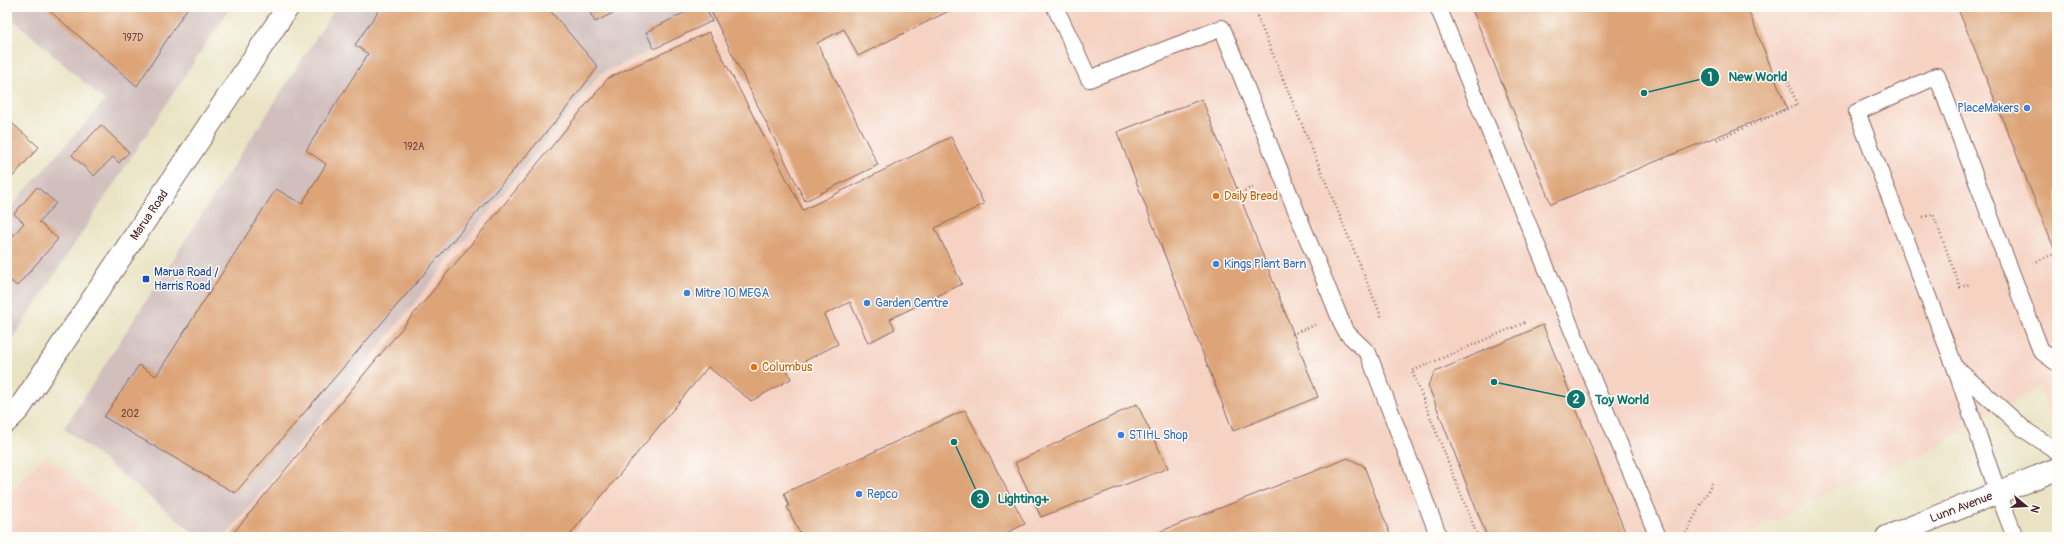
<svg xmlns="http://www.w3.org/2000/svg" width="2064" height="544" font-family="Pangolin,sans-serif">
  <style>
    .built { fill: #f5d2c2 }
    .industrial { fill: #d1bfbd }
    .building { fill: #dda478 }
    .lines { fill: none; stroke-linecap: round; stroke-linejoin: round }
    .service-casing { stroke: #826460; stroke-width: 18 }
    .tertiary-casing { stroke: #826460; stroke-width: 24 }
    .secondary-casing { stroke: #826460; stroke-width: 24 }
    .path { stroke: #826460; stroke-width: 2.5; stroke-dasharray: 1 3; stroke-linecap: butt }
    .service { stroke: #fff; stroke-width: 16 }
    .tertiary { stroke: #fff; stroke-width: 22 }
    .secondary { stroke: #fff; stroke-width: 22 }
    .shop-dot { fill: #3f7fe0; stroke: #fdfcf7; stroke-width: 1.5 }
    .food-dot { fill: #e8710a; stroke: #fdfcf7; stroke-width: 1.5 }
    .transit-dot { fill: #1a4fb4; stroke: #fdfcf7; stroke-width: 1.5 }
    .labels { text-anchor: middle; stroke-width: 3; stroke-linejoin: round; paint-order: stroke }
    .number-label { font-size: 10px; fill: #6f403e }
    .shop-label { font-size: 12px; fill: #366cbe; stroke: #fdfcf7; text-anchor: start }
    .food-label { font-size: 12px; fill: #c56008; stroke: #fdfcf7; text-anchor: start }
    .street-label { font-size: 12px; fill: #4a1f2b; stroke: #fdfcf7 }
    .transit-label { font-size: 12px; fill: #164399; stroke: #fdfcf7; text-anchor: start }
    .leader { fill: none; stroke: #0f766e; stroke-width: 1.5 }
    .callout-dot { fill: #0f766e; stroke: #fdfcf7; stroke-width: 1.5 }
    .mark-label { font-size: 12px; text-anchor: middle; font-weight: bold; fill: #fff }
    .callout-label { font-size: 13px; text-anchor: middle; font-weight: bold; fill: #0f766e; stroke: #fdfcf7; stroke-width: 3; stroke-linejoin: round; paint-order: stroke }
  </style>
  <rect width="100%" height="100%" fill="#fdfcf7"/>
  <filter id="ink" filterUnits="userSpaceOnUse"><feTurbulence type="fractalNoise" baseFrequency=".025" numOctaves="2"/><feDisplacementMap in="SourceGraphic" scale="8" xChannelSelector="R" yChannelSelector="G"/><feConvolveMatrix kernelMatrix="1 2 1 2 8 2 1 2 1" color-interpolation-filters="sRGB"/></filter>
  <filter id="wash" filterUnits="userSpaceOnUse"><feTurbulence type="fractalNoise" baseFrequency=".012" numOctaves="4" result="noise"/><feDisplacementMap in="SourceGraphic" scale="16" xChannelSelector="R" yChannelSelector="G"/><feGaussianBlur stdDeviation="0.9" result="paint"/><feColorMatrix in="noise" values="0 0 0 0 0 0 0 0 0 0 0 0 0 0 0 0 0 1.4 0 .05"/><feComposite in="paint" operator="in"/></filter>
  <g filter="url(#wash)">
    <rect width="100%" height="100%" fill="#e9e3c3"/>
    <g class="built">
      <polygon points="745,7 2057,7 2057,413 2050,416 2038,387 1920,456 1821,496 1744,537 225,537 600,74"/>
      <polygon points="45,456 148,537 7,537 7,495"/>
    </g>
    <g class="industrial">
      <polygon points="7,7 230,7 7,347 7,211 105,101 7,14"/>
      <polygon points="336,7 745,7 600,74 225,537 199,537 64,428"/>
    </g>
    <g id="blocks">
      <g class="building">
        <polygon points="45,7 188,7 137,86"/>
        <polygon points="381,7 547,7 598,67 562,114 235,493 104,417 139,365 156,376 276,189 302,204 326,164 306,150 368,54 355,45"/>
        <polygon points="587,7 625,7 595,22"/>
        <polygon points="684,7 705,7 712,21 654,49 646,32 686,12"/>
        <polygon points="709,7 957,7 858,56 844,29 817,43 878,165 805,201"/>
        <polygon points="1471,7 1747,7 1787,108 1551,204"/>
        <polygon points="1957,7 2057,7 2057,256 1973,45"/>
        <polygon points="709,32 803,210 951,137 984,204 935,228 962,284 890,319 895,329 868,343 850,302 824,315 838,344 787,370 791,379 751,401 708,367 568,537 230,537 608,78"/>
        <polygon points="1202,99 1318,397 1233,431 1117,132"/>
        <polygon points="7,119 39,147 7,183"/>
        <polygon points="101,125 129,152 119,163 113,157 94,176 72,155"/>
        <polygon points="37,187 56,203 39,222 58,239 17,286 7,278 7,243 24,223 14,214"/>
        <polygon points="1543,325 1627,537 1487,537 1428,385 1435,372"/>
        <polygon points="1137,404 1168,468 1041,517 1015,463"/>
        <polygon points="965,410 1025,524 998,537 802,537 787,507 789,506 784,493"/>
        <polygon points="1348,458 1364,466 1391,537 1146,537"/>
      </g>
    </g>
  </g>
  <g filter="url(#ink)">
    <use href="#blocks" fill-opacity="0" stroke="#826460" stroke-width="1"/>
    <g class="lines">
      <defs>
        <g id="service">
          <polyline points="1055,7 1089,79 1222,28 1345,331 1368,353 1439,537"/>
          <polyline points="1438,7 1658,537"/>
          <polyline points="1958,370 2025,430 2057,451"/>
          <polyline points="2015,537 1998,493 1955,367 1857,112 1937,76 2041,351 2057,363"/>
        </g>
        <polyline id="tertiary" points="7,421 19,409 288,7"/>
        <polyline id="secondary" points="1887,537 2057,469"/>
      </defs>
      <use href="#service" class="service-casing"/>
      <use href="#tertiary" class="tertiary-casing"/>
      <use href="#secondary" class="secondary-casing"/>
      <g class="path">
        <polyline points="1257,16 1382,318"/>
        <polyline points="1715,137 1716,140 1797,105 1786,75 1776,79"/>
        <polyline points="1237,194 1255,186"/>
        <polyline points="1923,217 1933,214 1960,287 1970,284"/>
        <polyline points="2033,263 2056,253"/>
        <polyline points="1292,334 1315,325"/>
        <polyline points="1478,537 1412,371 1526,322"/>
        <polyline points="1684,537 1712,483"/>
      </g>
      <use href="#service" class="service"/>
      <use href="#tertiary" class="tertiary"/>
      <use href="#secondary" class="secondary"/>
    </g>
  </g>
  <g class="shop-dot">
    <circle cx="2027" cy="108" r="4"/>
    <circle cx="1216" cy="264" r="4"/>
    <circle cx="687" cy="293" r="4"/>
    <circle cx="867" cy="303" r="4"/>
    <circle cx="1121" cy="435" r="4"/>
    <circle cx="859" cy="494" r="4"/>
  </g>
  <g class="food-dot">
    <circle cx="1216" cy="196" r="4"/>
    <circle cx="754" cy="367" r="4"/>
  </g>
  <rect class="transit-dot" x="142" y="275" width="8" height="8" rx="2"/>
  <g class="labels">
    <g class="number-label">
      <text x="133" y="41">197D</text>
      <text x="414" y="150">192A</text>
      <text x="130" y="417">202</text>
    </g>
    <g class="shop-label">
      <text x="2019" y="112" text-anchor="end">PlaceMakers</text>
      <text x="1224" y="268">Kings Plant Barn</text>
      <text x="695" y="297">Mitre 10 MEGA</text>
      <text x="875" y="307">Garden Centre</text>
      <text x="1129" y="439">STIHL Shop</text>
      <text x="867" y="498">Repco</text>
    </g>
    <g class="food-label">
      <text x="1224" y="200">Daily Bread</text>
      <text x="762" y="371">Columbus</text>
    </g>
    <g class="street-label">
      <text transform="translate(149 215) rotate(-56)" y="4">Marua Road</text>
      <text transform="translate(1961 507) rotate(-21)" y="4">Lunn Avenue</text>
    </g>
    <g class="transit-label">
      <text x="154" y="276">Marua Road /<tspan x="154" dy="14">Harris Road</tspan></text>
    </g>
  </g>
  <path class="leader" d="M1644 93L1710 77M1494 382L1576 399M954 442L980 499"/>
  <g class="callout-dot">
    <circle cx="1644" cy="93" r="4"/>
    <circle cx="1494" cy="382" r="4"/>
    <circle cx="954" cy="442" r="4"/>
    <circle cx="1710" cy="77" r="10"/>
    <circle cx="1576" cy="399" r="10"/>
    <circle cx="980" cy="499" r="10"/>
  </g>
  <g class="mark-label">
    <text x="1710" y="81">1</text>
    <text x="1576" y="403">2</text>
    <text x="980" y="503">3</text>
  </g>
  <g class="callout-label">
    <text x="1758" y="81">New World</text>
    <text x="1622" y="404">Toy World</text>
    <text x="1023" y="503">Lighting+</text>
  </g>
  <rect width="2064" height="544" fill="none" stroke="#fdfcf7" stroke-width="24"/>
  <g transform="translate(2026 506) rotate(108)" stroke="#fdfcf7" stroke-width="3" paint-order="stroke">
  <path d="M0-3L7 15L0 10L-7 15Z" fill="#4a1f2b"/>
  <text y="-6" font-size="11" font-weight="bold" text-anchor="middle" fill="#4a1f2b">N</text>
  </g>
</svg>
